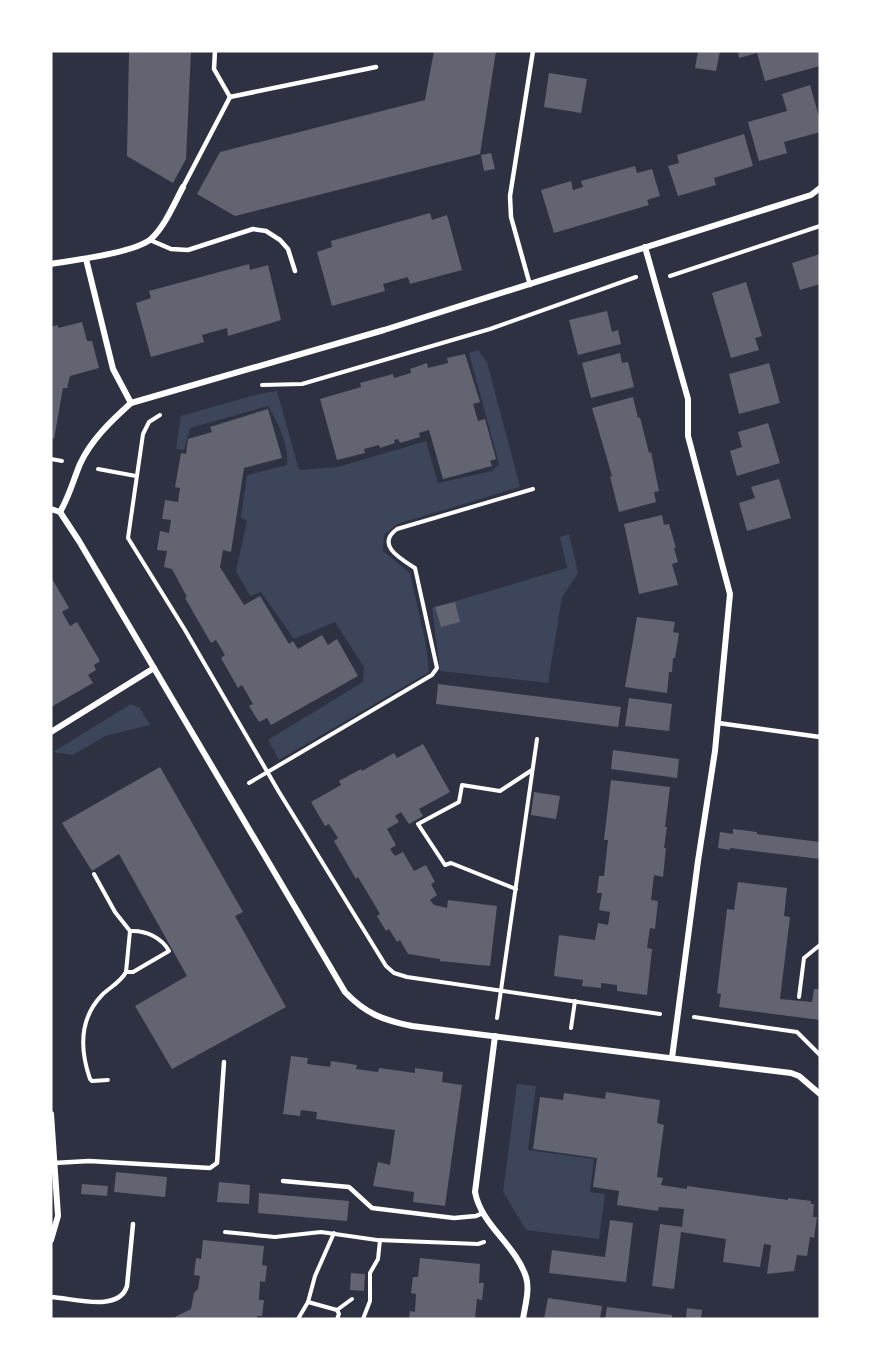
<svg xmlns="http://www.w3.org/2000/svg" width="871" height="1370" font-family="'Noto Serif',serif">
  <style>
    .green { fill: #3c4559 }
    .building { fill: #626471 }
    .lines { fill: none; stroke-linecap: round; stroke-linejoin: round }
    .path { stroke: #fff; stroke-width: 4 }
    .service { stroke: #fff; stroke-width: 4.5 }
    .minor { stroke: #fff; stroke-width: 6 }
  </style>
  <rect width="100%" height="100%" fill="#2d3142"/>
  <g class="green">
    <path d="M478,350L487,362L520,487L397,524L384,535L383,551L410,573L426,645L429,672L279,760L268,740L363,682L364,667L335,622L294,639L261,592L250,596L236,571L247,521L241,517L247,475L287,465C289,445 278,423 268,406L190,428L184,450L176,449L181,416L259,394L277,391L299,470L338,467L426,441L438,483L492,471L499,464L469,353Z"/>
    <polygon points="569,534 578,573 562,597 548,683 440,671 432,608 567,568 560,537"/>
    <polygon points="131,704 140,708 150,725 105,736 73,755 53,752"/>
    <polygon points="517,1084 536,1086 528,1150 594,1159 590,1192 605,1194 599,1239 526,1230 503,1192"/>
  </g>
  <g class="building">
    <polygon points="129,51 191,51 186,159 173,183 127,156"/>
    <polygon points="434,51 496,51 480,154 235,216 197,194 220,152 425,100"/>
    <polygon points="698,51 720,51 716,71 695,68"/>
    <polygon points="738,51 820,51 820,66 765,81 757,53 739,58"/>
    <polygon points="549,73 587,79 581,113 544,107"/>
    <polygon points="810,85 820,120 820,132 784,142 787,153 759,161 748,122 787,111 782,94"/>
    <polygon points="744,134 753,166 714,178 716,185 678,196 668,166 679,163 677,155"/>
    <polygon points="491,153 495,169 484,171 481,155"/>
    <polygon points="635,166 637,173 652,169 660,196 647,200 649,205 554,233 541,190 571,181 573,190 583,187 581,181"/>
    <polygon points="430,213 432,220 447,215 462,270 410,284 408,277 383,284 385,291 332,306 317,252 332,247 331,241"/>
    <polygon points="820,254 820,284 800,290 792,263"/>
    <polygon points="249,264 250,270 268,265 281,320 228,336 227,328 202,335 204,342 151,357 136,303 151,298 149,291"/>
    <polygon points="746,282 762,336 755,338 759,350 731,358 712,293"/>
    <polygon points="607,311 612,332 618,330 621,344 578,355 569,320"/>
    <polygon points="82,322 87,341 92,341 99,368 70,376 67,388 63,388 54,439 51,438 51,327 58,325 58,328"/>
    <polygon points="620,353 622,363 628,362 634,387 591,398 582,363"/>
    <polygon points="465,354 480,402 473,404 478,421 485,419 496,459 490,461 492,466 443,479 429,430 419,433 420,437 400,443 398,439 394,440 395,443 380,448 379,445 364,449 365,453 337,460 320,399 361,387 360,383 393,374 394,378 411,373 410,369 427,363 428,368 448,363 447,358"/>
    <polygon points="769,363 780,403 739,414 729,374"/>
    <polygon points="633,397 638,418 640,417 649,453 651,452 659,491 654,492 656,502 619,512 610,477 612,476 592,408"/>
    <polygon points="268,409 282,458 244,468 231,552 223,550 220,567 244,605 260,596 289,644 293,641 298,649 322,635 328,645 337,639 358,676 271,725 267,718 259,722 249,706 253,704 242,685 238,688 221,658 225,655 216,640 211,643 185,598 187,597 172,569 164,567 167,551 157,550 160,531 169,533 171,520 162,519 165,500 178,502 180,488 175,487 181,453 186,454 188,439 212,432 210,427"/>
    <polygon points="768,423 780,463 737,476 730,451 742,447 738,432"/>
    <polygon points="779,479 791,518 747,531 739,503 755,498 751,487"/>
    <polygon points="662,515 664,525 669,524 676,548 674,548 678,562 672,564 678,585 639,594 624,524"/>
    <polygon points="51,577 69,608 62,612 70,626 77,622 100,661 94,665 96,670 88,675 93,683 51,707"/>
    <polygon points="455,602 460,622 441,627 435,607"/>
    <polygon points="637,617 675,622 673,632 679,633 675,658 673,658 672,672 669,672 667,693 625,687"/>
    <polygon points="438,684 621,707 618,727 436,704"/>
    <polygon points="629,698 672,704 669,731 625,726"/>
    <polygon points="423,744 450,792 419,809 423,816 409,824 401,812 395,816 399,822 387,829 396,845 390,849 395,856 403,852 414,871 426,865 435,882 431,884 437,895 430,900 434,905 447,908 448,900 497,906 490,966 440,961 440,959 408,954 400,940 397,942 389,929 386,931 377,916 380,914 358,877 356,879 334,841 338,838 329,824 325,826 311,802 341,785 339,781 361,769 362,771 394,753 397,758"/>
    <polygon points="613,750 679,759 677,778 611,769"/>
    <polygon points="160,767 243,912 235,916 286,1007 172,1069 135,1006 187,976 119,854 92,871 62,823"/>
    <polygon points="611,780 670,787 665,827 667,827 664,848 666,848 663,877 654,875 651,900 658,901 655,929 650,928 647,948 652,949 647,995 617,991 617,985 601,983 601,988 582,986 583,980 554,976 559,935 595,940 598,923 608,925 610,912 599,910 602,893 597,893 599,876 604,876 608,840 604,840"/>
    <polygon points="534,792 560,796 556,819 531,815"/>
    <polygon points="733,829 757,832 757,834 820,842 820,859 730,848 730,850 718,848 720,832 733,834"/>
    <polygon points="738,882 787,888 784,916 790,917 780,999 812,1002 814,989 820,989 820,1020 719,1007 721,994 717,993 727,909 734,910"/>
    <polygon points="291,1056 308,1058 307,1064 330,1067 331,1061 357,1065 356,1069 378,1072 379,1068 415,1073 415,1068 443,1072 442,1082 462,1085 445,1206 413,1202 414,1192 373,1186 378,1162 390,1165 395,1130 316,1119 317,1112 301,1110 300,1116 283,1114"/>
    <polygon points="606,1092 660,1100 657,1123 664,1125 657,1177 663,1178 661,1185 687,1189 687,1186 788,1200 788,1198 811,1201 811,1204 814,1204 813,1217 817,1217 814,1238 810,1237 807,1256 797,1255 794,1271 767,1274 771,1245 764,1244 760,1267 723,1262 726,1239 681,1232 674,1289 652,1286 660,1224 682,1227 684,1209 659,1207 658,1211 617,1205 619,1191 593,1187 597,1158 533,1149 540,1097 563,1100 564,1093 605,1099"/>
    <polygon points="116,1172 167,1177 165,1197 114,1192"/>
    <polygon points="219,1182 250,1185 249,1204 217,1202"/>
    <polygon points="82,1184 108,1186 107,1196 81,1194"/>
    <polygon points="259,1193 349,1201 347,1221 258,1213"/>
    <polygon points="610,1220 633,1223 626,1282 549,1273 552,1250 605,1257"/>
    <polygon points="203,1240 264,1246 262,1265 267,1266 265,1282 260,1281 259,1300 264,1300 262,1316 257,1316 257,1319 171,1319 191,1309 194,1293 198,1289 200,1276 194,1275 196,1258 201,1259"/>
    <polygon points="420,1258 480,1264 479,1283 484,1283 482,1300 477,1299 475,1319 409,1319 410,1311 415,1312 416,1294 411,1293 413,1277 418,1277"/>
    <polygon points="351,1273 365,1274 364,1291 350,1290"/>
    <polygon points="548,1298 602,1306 600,1319 544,1319"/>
    <polygon points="607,1307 672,1315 672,1319 605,1319"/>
    <polygon points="687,1308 702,1310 701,1319 686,1319"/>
  </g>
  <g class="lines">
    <g class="path">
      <polyline points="670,276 820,226"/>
      <polyline points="262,385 302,384 490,329 636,277"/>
      <polyline points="160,415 149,422 143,434 128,538 185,630 279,792 386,966 394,973 407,977 660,1014"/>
      <polyline points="51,459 62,461"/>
      <polyline points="98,469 136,476"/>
      <path d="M249,783L432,675L437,668L415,568C401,559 375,545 397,529L533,489"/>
      <path d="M94,874L115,912L130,931L126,972C121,982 110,987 102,995C79,1019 80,1050 90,1079L92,1081L108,1080"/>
      <polyline points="516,889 451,863 445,865 418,824 459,802 462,785 500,791 532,770"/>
      <path d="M126,972H133L169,951C162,938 146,930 130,931"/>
      <polyline points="799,997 804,958 820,945"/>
      <polyline points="694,1017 797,1032 820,1055"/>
      <polyline points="497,1018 537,739"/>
      <polyline points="571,1028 575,1001"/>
      <polyline points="225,1232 275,1237 321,1232 377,1240 478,1244 484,1242"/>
      <polyline points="308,1302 337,1310 339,1314 337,1319"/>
      <polyline points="337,1310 352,1299"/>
      <polyline points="298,1319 308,1302 315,1276 334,1233"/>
      <polyline points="363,1319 370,1301 370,1273 378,1259 380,1240"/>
    </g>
    <g class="service">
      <polyline points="215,51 214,69 230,97"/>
      <polyline points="230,97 376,67"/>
      <polyline points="183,187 230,97"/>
      <polyline points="150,240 171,249 188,250 253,229 266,231 280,240 288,249 295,271"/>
      <polyline points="530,285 511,217 510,196 533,51"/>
      <polyline points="718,723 820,737"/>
      <polyline points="54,1163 89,1161 210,1168 217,1163 224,1062"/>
      <polyline points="283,1181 349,1187 372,1208 454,1218 476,1216 483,1213"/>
      <path d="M51,1297C73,1298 119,1313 127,1286L133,1224"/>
    </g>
    <g class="minor">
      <polyline points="645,247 688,399 688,436 730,594 715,751 698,861 672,1058"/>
      <polyline points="86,259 113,369 131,403"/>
      <path d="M51,264C74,260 134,253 151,239C165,226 174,204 183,187"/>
      <path d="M51,509L60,512L79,541L345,992C366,1014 383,1020 412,1026L791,1073L799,1076L820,1094"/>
      <path d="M60,512C69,497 73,481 80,464C91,440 111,421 131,403L384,330L811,195L820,188"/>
      <polyline points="51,732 154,668"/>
      <path d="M495,1036L475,1192C481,1225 516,1245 526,1277C530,1289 525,1306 523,1319"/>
      <polyline points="51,1114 58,1216 51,1240"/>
    </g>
  </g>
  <rect width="871" height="1370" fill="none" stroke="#ffffff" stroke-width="105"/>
</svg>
